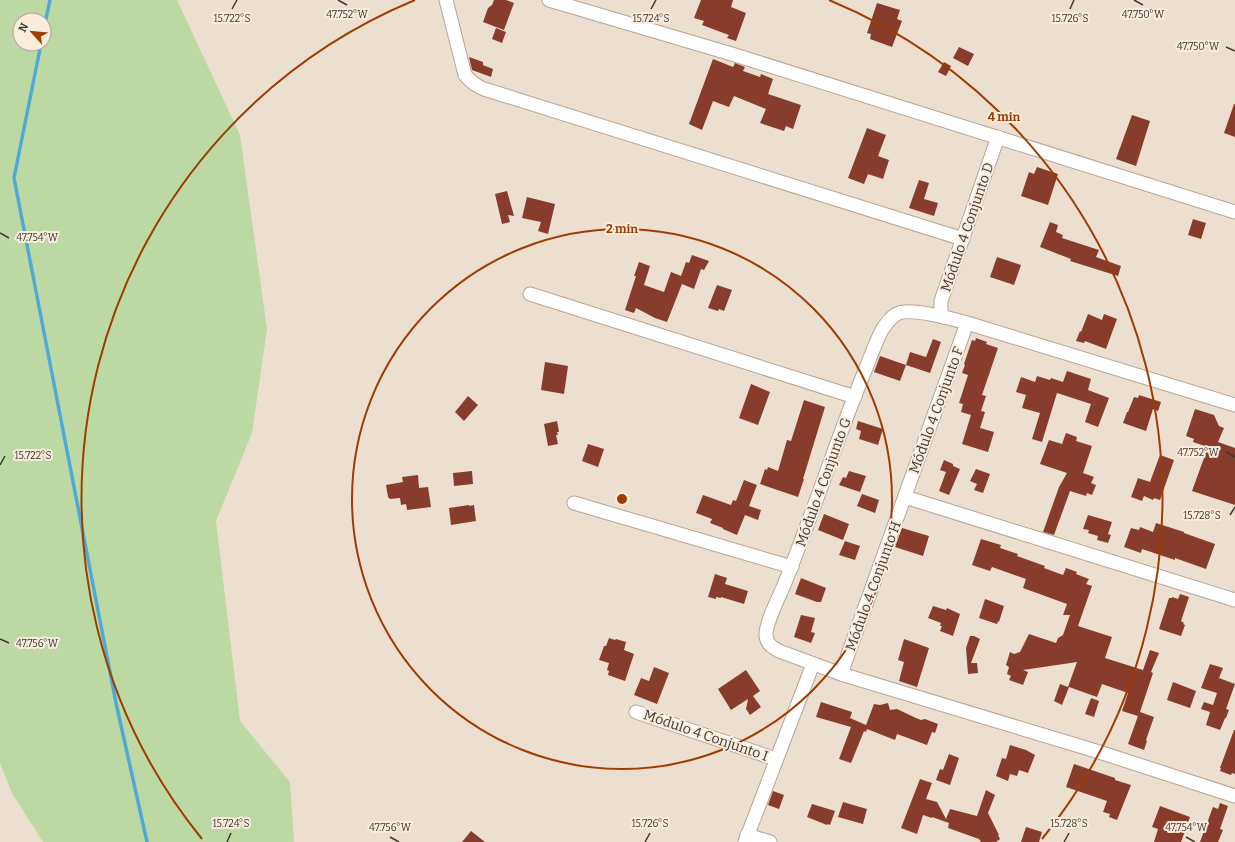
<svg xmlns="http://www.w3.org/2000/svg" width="1235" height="842" font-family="Bitter,serif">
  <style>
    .green { fill: #bcd8a3; fill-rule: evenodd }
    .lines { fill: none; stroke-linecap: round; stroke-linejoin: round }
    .stream { stroke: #4faad6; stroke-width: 3.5 }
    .building { fill: #883c2c }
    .minor-casing { stroke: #b2a597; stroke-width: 15 }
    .minor { stroke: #fff; stroke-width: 13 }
    .ticks { fill: none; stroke: #3e3933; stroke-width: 1.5 }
    .ring { fill: none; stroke: #9f3c00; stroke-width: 2 }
    .labels { text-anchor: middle; stroke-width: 4; stroke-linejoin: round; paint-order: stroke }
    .street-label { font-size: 14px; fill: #3e3933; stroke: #faecdd }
    .ticks-label { font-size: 10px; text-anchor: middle; fill: #3e3933; stroke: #faecdd; stroke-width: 4; stroke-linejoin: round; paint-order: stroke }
    .centre { fill: #9f3c00; stroke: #faecdd; stroke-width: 2 }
    .ring-label { font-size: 12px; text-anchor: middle; font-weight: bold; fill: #9f3c00; stroke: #faecdd; stroke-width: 4; stroke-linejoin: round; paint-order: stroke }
  </style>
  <rect width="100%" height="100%" fill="#eddfd0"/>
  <path class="green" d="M0,0H177L240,135L267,329L252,433L216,521L240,721L290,782L294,842H43L12,793L0,763ZM20,20H44V44H20Z"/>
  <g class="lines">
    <g class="stream">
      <polyline points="44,28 50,0"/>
      <polyline points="41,44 14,178 116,703 147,842"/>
    </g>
  </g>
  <g class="building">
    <polygon points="494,0 506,0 514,3 504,30 483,22 488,8 492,5"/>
    <polygon points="701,0 733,0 731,7 746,13 736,41 727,38 729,35 702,25 704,21 694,18"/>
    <polygon points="877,3 900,10 897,19 902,21 892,47 870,39 871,34 867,33"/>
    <polygon points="496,28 506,32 502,43 492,39"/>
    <polygon points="959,47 974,54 968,66 953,58"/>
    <polygon points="469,57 483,62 483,65 493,69 491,77 472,70"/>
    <polygon points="713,59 733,67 735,63 745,67 743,71 760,77 761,74 773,79 768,94 801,105 793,129 786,126 784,131 760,123 766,109 734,96 729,107 713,101 702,130 689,124"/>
    <polygon points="944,62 951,66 946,76 938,72"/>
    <polygon points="1234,104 1235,104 1235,137 1224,133"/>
    <polygon points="1132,115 1150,121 1136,166 1116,159"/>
    <polygon points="867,128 886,135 878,156 889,160 883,179 868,174 864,184 848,178"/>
    <polygon points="1037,167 1058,174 1048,205 1021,196 1029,172 1034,174"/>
    <polygon points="919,180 929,183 924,199 938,203 934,216 909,208"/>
    <polygon points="507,191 514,216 508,215 510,222 502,224 495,194"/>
    <polygon points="527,197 555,204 548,234 538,231 541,222 522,218"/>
    <polygon points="1193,219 1206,223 1201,239 1188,235"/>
    <polygon points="1050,222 1058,225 1056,232 1063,235 1062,238 1099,250 1096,257 1121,266 1118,276 1070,261 1071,259 1040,247"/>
    <polygon points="692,255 709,261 704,270 701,269 694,289 682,284 667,322 655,318 636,308 634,313 625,310 636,276 634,276 639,262 650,266 644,285 664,292 671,272 681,276 686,262 689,263"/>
    <polygon points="997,257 1021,265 1014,285 990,277"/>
    <polygon points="717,285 732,290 724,311 719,309 718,311 708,308"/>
    <polygon points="1088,314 1102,320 1104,314 1117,319 1106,349 1085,341 1084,343 1076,341 1080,331 1081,332"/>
    <polygon points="976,338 987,342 986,344 998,348 982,395 986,396 981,411 985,412 980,428 994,432 988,452 962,444 971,415 961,412 963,404 959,403 968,375 962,373 965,365 964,364 972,340 975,341"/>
    <polygon points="933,339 941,342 930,373 906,365 900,381 874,372 880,356 906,365 910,352 926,357"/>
    <polygon points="545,362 568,366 564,394 541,390"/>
    <polygon points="1067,371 1091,379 1088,390 1109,398 1098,427 1085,422 1091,404 1057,393 1042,442 1032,439 1040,413 1022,408 1026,395 1016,392 1021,377 1035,382 1037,376 1050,380 1051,378 1063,382"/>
    <polygon points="751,384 770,392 758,425 739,418"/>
    <polygon points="1139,395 1161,402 1158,411 1153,409 1146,431 1123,423 1127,412 1128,412 1134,397 1138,398"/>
    <polygon points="468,396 478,405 464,421 455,412"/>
    <polygon points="804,400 825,407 803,479 804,479 798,497 760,484 765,469 767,470 768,467 778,471 787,440 791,441"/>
    <polygon points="1195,409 1214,415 1219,426 1224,428 1218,442 1235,448 1235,505 1192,491 1208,447 1193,442 1194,439 1186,436"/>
    <polygon points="557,421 559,432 557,432 558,435 556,435 558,444 548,446 544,424"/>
    <polygon points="858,421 883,429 878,445 859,439 861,431 856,429"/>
    <polygon points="1066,433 1077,437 1076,441 1092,446 1083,473 1094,477 1091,483 1096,485 1092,495 1087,493 1086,496 1070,491 1054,535 1043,532 1059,487 1067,473 1040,464 1049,440 1062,444"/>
    <polygon points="588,444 604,449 598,467 582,461"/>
    <polygon points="1160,455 1174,460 1160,500 1154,498 1153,500 1144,496 1142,501 1131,497 1138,478 1150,482"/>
    <polygon points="944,460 953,464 953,466 960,469 949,495 939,491 946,472 940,470"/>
    <polygon points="976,469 990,474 983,493 974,490 977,484 970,481"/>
    <polygon points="472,471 473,484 454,486 453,473"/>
    <polygon points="849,471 866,476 860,492 839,485 843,477 846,478"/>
    <polygon points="418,475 419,488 428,487 431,507 407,510 406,504 401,505 400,498 390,499 388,497 386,485 403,482 402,477"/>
    <polygon points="744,480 757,485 749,506 761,510 758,520 745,515 737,535 723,529 723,528 710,523 712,519 696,513 703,495 731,505 733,500 736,501"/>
    <polygon points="862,494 879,500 875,513 857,506"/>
    <polygon points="469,505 469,506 474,505 476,521 451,525 449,508"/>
    <polygon points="824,514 849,524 843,540 818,530"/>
    <polygon points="1088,515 1112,522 1108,534 1111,535 1108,543 1097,540 1098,536 1088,533 1089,530 1083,529"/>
    <polygon points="1156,523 1184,532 1184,533 1215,544 1206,569 1175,558 1175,560 1142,549 1141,553 1124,547 1131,528 1139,530 1140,527 1153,532"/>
    <polygon points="902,528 929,536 923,556 895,547"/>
    <polygon points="981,539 1001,545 1000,548 1018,554 1017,556 1045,566 1044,568 1063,575 1066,568 1077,572 1076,574 1089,579 1086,584 1092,586 1078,626 1112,637 1105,658 1143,670 1150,650 1159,653 1151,672 1153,673 1140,712 1154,717 1146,740 1147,741 1144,750 1128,744 1138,716 1122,711 1128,693 1102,684 1097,697 1069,687 1062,705 1054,701 1060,684 1068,687 1077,662 1023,670 1028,672 1023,685 1009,680 1011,676 1007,674 1009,667 1006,665 1010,652 1014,654 1020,652 1029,634 1056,643 1058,638 1063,635 1070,615 1063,615 1067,604 1023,588 1026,579 992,567 990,571 972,565"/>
    <polygon points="845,541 860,546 855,560 839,555"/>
    <polygon points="715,574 727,578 725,584 748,591 744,604 721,597 721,598 716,597 716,599 708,597"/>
    <polygon points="801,578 826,588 821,602 817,602 795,594"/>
    <polygon points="1180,594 1189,597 1181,621 1184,623 1183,624 1185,625 1181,636 1159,629 1169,598 1172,598 1172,597 1178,599"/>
    <polygon points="985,599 1004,606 999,622 998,621 997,624 979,618"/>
    <polygon points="933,606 946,610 947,608 960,614 953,636 940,631 942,626 940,626 941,623 928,618"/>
    <polygon points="801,615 815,618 811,632 815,633 811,643 794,637"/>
    <polygon points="970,636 974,636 980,639 971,663 977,663 978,673 968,674 966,648"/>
    <polygon points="609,638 615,640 616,639 626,642 624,650 634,654 625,681 608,675 609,671 607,670 609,663 599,660 604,646 606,646"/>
    <polygon points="904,639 929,648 917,687 899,681 904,662 898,660"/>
    <polygon points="1210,664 1223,668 1219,678 1235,684 1226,709 1229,710 1226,718 1225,718 1220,730 1206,725 1210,712 1201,709 1204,702 1213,705 1217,693 1201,688"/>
    <polygon points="654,667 669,673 657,704 634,695 641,678 649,681"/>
    <polygon points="746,670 760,691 753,696 761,707 750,715 746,709 748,699 731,710 718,689"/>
    <polygon points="1173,682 1196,691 1190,708 1167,700"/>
    <polygon points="1091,698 1099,701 1094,717 1085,714"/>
    <polygon points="821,702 852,712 850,718 866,725 874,704 880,705 888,703 890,710 897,709 916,718 921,720 925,719 938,724 935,733 932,732 927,745 897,734 895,740 867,729 866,732 864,731 851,763 839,759 851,727 816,717"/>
    <polygon points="1234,730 1235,730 1235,774 1232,773 1231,775 1220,771 1221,768 1220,768"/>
    <polygon points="1010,745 1026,750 1035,755 1028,773 1019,770 1017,776 1010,774 1008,781 996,776 1002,758 1006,759"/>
    <polygon points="949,754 959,758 950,785 936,780 940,769 943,770"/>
    <polygon points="1074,764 1115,778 1115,780 1131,785 1117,820 1109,817 1110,814 1103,812 1107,801 1066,787"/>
    <polygon points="920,779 932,783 926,799 937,802 946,819 950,809 977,816 986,790 995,795 988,813 999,835 998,835 1000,839 996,842 981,842 979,839 948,828 949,823 932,817 932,818 923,815 917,834 901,828"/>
    <polygon points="773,791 784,795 779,809 768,805"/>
    <polygon points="843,802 867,809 863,824 838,817"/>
    <polygon points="1220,803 1228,806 1220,829 1223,830 1218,842 1200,842 1213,807 1218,809"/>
    <polygon points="812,804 835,811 830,825 828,824 827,825 807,817"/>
    <polygon points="1160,806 1190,817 1181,842 1154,842 1158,829 1152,827"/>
    <polygon points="1026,827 1042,832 1039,842 1021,842"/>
    <polygon points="471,831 485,842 462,842"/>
  </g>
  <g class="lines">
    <defs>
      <g id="minor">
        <path d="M446,0L465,75C471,82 476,86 484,89L963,239"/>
        <polyline points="549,0 735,55 1235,212"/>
        <polyline points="530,294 855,397"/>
        <polyline points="944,317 941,312 941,301 998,137"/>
        <path d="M1235,405L967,323C953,319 912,308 899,313C891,316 886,324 882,330C875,343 868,364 862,378C843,424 827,472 809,520C801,541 793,563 784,585C779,597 765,624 766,636C767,644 772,647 779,651L841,674L1096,751L1235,796"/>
        <polyline points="905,497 1235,600"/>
        <polyline points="574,503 792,567"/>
        <polyline points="841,674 967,323"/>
        <polyline points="636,712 776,759"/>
        <polyline points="747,835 770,842"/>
        <polyline points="745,842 813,664"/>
      </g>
    </defs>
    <use href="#minor" class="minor-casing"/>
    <use href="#minor" class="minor"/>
  </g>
  <path class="ticks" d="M338,0L347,5M1134,0L1143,5M232,9L237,0M651,9L656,0M1070,9L1074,0M1226,47L1235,51M0,233L9,238M1226,452L1235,457M0,465L5,456M1230,515L1235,507M0,639L9,643M390,837L399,842M1186,837L1195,842M227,842L231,833M645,842L650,833M1064,842L1069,833"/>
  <g class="ring">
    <circle cx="622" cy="499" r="270"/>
    <path d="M202 839A540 540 0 0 1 415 0M829 0A540 540 0 0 1 1042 839"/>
  </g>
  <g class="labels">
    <g class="street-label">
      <text transform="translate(967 227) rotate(-71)" y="5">Módulo 4 Conjunto D</text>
      <text transform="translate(936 410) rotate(-70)" y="5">Módulo 4 Conjunto F</text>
      <text transform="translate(823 482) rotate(-70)" y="5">Módulo 4 Conjunto G</text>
      <text transform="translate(873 586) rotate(-70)" y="5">Módulo 4 Conjunto H</text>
      <text transform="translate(706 735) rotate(19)" y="5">Módulo 4 Conjunto I</text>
    </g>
  </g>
  <g class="ticks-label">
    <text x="1143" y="18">47.750°W</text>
    <text x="347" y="18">47.752°W</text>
    <text x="232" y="22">15.722°S</text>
    <text x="651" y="22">15.724°S</text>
    <text x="1070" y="22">15.726°S</text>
    <text x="1198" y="50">47.750°W</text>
    <text x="37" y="241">47.754°W</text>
    <text x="1198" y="456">47.752°W</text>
    <text x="33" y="459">15.722°S</text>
    <text x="1202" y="519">15.728°S</text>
    <text x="37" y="647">47.756°W</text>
    <text x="231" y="827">15.724°S</text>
    <text x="650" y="827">15.726°S</text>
    <text x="1069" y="827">15.728°S</text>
    <text x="390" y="831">47.756°W</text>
    <text x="1186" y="831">47.754°W</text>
  </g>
  <circle cx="622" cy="499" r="6" class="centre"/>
  <g class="ring-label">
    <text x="1004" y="121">4 min</text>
    <text x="622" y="233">2 min</text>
  </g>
  <g transform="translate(32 32) rotate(297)"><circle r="19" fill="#faecdd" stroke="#afa499"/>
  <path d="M0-3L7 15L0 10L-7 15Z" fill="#9f3c00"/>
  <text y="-6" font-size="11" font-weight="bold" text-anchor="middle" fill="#3e3933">N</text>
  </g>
</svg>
